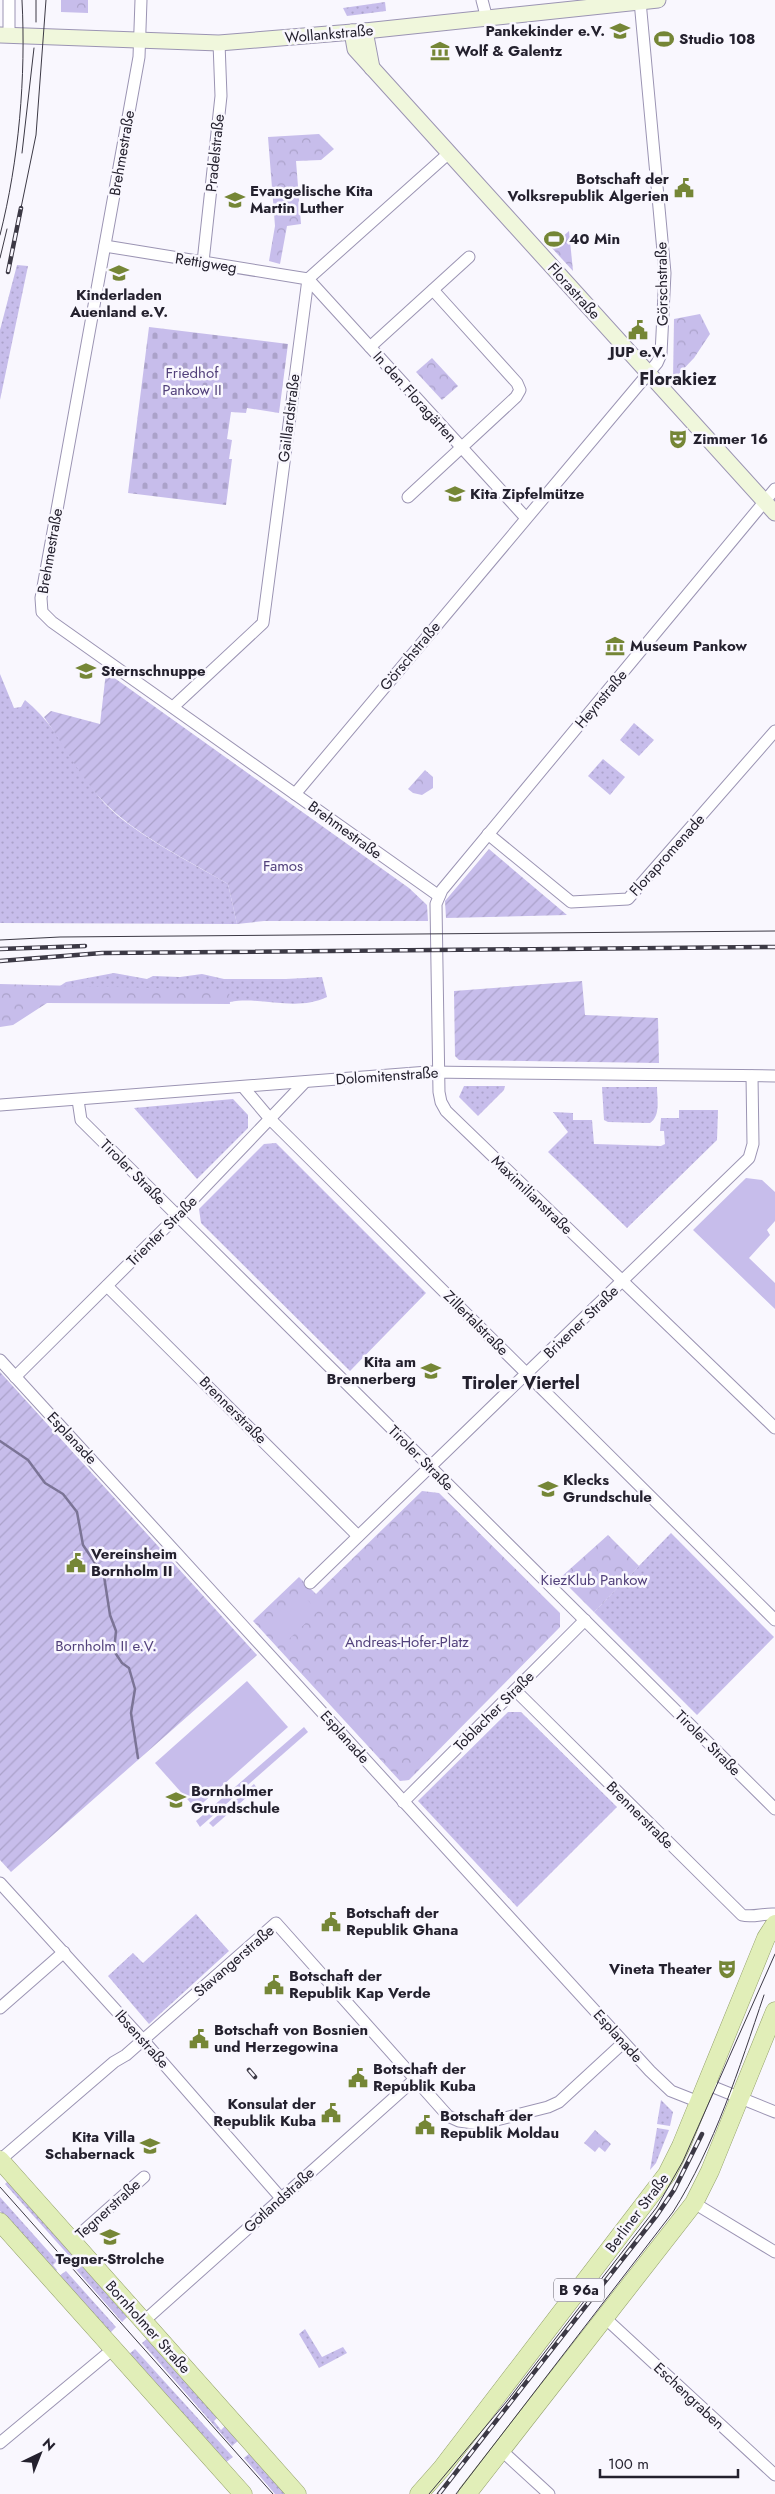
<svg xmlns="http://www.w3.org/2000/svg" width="775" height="2494" font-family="Jost,sans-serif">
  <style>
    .grass { fill: url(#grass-dots) }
    .cemetery { fill: url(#cemetery-stones) }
    .park { fill: url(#park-crowns) }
    .garden { fill: url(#garden-furrows) }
    .pitch { fill: #c7bdeb }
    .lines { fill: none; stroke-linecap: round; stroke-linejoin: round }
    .stream { stroke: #7b7496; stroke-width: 2.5 }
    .street-casing { stroke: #9b94b3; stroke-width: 13 }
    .secondary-casing { stroke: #9b94b3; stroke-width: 17 }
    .primary-casing { stroke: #929f69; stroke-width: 19 }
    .street { stroke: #fff; stroke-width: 11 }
    .secondary { stroke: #f0f7dc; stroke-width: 15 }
    .primary { stroke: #e1eeb8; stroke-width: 18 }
    .tram { stroke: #3c3945; stroke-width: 1 }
    .rail-casing { stroke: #3c3945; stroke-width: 4.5 }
    .rail { stroke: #f9f7fe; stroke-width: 2.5; stroke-dasharray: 8; stroke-linecap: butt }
    .labels { text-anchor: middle; stroke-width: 5; stroke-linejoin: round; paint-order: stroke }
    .shield { fill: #f9f7fe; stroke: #64616c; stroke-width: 1 }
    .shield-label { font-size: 14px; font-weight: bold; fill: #24212e }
    .poi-label { font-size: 15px; font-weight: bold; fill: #24212e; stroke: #f9f7fe; text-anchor: start }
    .street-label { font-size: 15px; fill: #24212e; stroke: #f9f7fe }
    .park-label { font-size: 15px; fill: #52417b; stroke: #f9f7fe }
    .quarter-label { font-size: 18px; font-weight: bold; fill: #24212e; stroke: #f9f7fe }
  </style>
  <defs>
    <pattern id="grass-dots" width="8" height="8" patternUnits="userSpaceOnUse" patternTransform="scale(1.25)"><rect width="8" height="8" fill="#c7bdeb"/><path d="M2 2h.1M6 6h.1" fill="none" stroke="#aba2ca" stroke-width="1.8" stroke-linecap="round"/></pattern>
    <pattern id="cemetery-stones" width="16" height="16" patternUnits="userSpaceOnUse" patternTransform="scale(1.25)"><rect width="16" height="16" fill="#c7bdeb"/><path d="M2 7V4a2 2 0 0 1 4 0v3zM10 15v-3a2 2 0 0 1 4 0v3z" fill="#aba2ca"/></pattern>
    <pattern id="park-crowns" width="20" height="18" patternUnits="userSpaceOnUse" patternTransform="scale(1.25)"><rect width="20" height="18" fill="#c7bdeb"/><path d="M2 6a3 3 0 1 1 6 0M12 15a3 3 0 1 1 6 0" fill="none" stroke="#aba2ca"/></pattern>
    <pattern id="garden-furrows" width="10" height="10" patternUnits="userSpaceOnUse" patternTransform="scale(1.25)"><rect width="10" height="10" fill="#c7bdeb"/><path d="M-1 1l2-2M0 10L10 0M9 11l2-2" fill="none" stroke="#aba2ca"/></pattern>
  </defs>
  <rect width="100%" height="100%" fill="#f9f7fe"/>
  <g class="grass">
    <polygon points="385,2 386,11 347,16 343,8"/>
    <polygon points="17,265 28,266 0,400 0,330"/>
    <path d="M0,674L14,708L21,707L25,700C57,726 74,765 99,797C125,830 191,862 228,884L237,924L0,923Z"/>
    <polygon points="634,723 654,740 639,756 620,740"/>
    <polygon points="603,759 625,777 610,795 588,776"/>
    <path d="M114,973L147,979L153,976L180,977L202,974L224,979H286L322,977L327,997C296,1012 261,996 230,1002L60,986L66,982Z"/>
    <polygon points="464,1086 505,1086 504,1090 478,1116 459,1097"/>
    <path d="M602,1087H657C657,1099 661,1116 650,1123L608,1122L604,1120Z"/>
    <polygon points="233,1099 248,1115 248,1128 197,1179 134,1108"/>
    <polygon points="679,1110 718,1110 717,1140 627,1228 548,1152 568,1132 553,1112 573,1113 573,1120 592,1120 594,1144 661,1146 665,1144 664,1131 660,1131 661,1118 679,1118"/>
    <polygon points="276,1143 426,1293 350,1371 201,1223 199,1209 264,1144"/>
    <polygon points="671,1533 774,1637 697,1715 594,1612"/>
    <polygon points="508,1712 521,1712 617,1807 517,1907 418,1801"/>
    <polygon points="196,1914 229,1951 149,2024 108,1976 133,1953 143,1963"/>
    <polygon points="661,2100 673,2112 670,2126 657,2124"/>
    <polygon points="657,2128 669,2130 656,2163 650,2170"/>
    <polygon points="9,2180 75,2254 71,2258 5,2184"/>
    <polygon points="0,2197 57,2261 53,2265 57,2270 54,2273 0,2211"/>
    <polygon points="79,2258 129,2315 122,2322 72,2265"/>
    <polygon points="66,2271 116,2327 110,2333 59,2276"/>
    <polygon points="305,2329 322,2357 343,2347 347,2353 319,2368 299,2334"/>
    <polygon points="149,2337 219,2416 214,2421 221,2430 226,2425 239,2440 232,2446 142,2343"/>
    <polygon points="135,2349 233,2457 225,2463 128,2355"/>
    <polygon points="250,2453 287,2494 275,2494 244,2458"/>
  </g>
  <polygon class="cemetery" points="149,327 288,344 279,413 247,408 246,413 231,412 227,439 232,440 229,459 232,459 226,505 128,493"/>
  <g class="park">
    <polygon points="61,0 88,0 88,13 61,12"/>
    <polygon points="319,134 334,149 321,160 296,161 301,224 287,226 280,264 269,261 275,226 268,137"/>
    <polygon points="569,231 573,271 551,247"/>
    <polygon points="700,314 710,334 694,358 673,380 674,319"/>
    <polygon points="432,358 458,386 442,400 416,372"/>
    <polygon points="425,770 433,777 433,788 422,795 413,793 408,789"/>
    <polygon points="0,984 229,990 230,1004 47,1003 13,1025 0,1027"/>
    <polygon points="422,1491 439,1493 560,1613 560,1627 409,1780 400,1781 253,1621 299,1577 316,1594"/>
    <polygon points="608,1535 639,1566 594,1612 560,1578"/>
    <polygon points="595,2130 611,2144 605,2152 599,2147 595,2152 584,2143"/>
  </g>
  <g class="garden">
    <path d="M106,672L409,888L427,905L428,921H264L237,924L228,884C185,858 136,836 101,799C82,779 61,741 44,717L51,711L100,724Z"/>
    <polygon points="489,849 496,855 567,915 446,918 445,901"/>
    <polygon points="582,981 585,1015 658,1018 659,1063 459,1060 455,1056 454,991"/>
    <polygon points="0,1372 257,1655 11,1872 0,1860"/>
  </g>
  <g class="pitch">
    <polygon points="746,1178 762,1180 775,1192 775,1221 767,1230 770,1235 749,1258 775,1283 775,1309 693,1230"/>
    <polygon points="301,1593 318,1611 284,1644 267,1626"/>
    <polygon points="247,1681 288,1727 196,1809 155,1763"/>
    <polygon points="304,1727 308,1732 200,1827 196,1821"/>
    <polygon points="254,1784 257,1788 213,1827 209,1823"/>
  </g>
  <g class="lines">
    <g class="stream">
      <polyline points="0,1441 28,1460 45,1483 63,1494 77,1512 83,1545 97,1566"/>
      <polyline points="100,1570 104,1576 110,1615 116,1631 114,1651 122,1663 129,1668 135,1689 131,1713 138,1758"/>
    </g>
    <defs>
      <g id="street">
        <polyline points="141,0 139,57 41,598 42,612 52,622 439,896"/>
        <polyline points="482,0 487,19"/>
        <polyline points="9,35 9,0"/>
        <polyline points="105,246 308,279"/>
        <polyline points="203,262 221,96 219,43"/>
        <polyline points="308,279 526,518"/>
        <polyline points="370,347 469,257"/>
        <polyline points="775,489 442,890 436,904 439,1092 441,1102 446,1111 775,1428"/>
        <polyline points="408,497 516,397 520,390 517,383 433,290"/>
        <polyline points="173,707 263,623 308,279 449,153"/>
        <polyline points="295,794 657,363 661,354 665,273 640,1"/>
        <polyline points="488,834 571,902 628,899 775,731"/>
        <polyline points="244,1088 271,1120 775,1620"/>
        <polyline points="78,1100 81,1120 775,1809"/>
        <polyline points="0,1105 428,1072 775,1076"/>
        <polyline points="107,1286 358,1536"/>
        <polyline points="0,1360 650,2071 671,2091 699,2102"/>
        <polyline points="15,1377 177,1216 305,1082"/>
        <polyline points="310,1583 749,1158 753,1144 752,1076"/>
        <path d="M515,1690L742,1915C753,1918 763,1913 775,1914"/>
        <polyline points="403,1802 585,1620"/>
        <polyline points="0,1883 143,2040 281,2198"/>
        <polyline points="0,2008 64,1952"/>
        <polyline points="706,2084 775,2112"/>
        <polyline points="0,2160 114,2062 126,2055 276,1923 448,2116 459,2121 481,2124 548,2107 559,2102 623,2043"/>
        <polyline points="694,2203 775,2252"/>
        <polyline points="72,2241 144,2177"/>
        <polyline points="604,2317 775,2475"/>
        <polyline points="143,2322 415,2079"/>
        <polyline points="0,2443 113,2349"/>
        <polyline points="501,2450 549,2494"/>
      </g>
      <g id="secondary">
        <polyline points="365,31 372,68"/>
        <polyline points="352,32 355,49 775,513"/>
        <polyline points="0,35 219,43 365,31 658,0"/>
      </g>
      <g id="primary">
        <polyline points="0,2160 297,2494"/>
        <polyline points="0,2222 243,2494"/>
        <polyline points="419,2494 442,2468 667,2174 681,2146 766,1938 775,1924"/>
        <polyline points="467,2494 694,2203 710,2171 775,2011"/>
      </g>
    </defs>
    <use href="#street" class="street-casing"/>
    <use href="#secondary" class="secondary-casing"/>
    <use href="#primary" class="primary-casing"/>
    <use href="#street" class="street"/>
    <use href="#secondary" class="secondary"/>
    <use href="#primary" class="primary"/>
    <g class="tram">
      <polyline points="36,22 36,0"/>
      <polyline points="22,153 34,48"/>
      <polyline points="21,208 36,135 46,0"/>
      <path d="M0,235C19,160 26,77 22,0"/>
      <polyline points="0,258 7,229"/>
      <polyline points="0,940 60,937 775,931"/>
      <polyline points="0,2187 273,2494"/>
      <polyline points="429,2494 507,2401 657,2207 683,2161 775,1954"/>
      <path d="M456,2494L673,2212C715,2145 739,2069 764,1995"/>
    </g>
    <defs>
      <g id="rail">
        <polyline points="8,272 21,208"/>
        <polyline points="0,949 85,946"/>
        <polyline points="0,961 102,953 775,947"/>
        <polyline points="249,2070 255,2077"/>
        <polyline points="439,2494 657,2215 674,2190 702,2134"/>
      </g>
    </defs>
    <use href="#rail" class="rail-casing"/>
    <use href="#rail" class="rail"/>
  </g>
  <defs>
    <symbol id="school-bare" viewBox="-9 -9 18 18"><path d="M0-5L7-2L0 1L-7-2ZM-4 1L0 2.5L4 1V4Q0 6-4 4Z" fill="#758636" stroke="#f9f7fe" stroke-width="2.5" paint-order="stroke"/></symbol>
    <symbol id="stadium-bare" viewBox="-9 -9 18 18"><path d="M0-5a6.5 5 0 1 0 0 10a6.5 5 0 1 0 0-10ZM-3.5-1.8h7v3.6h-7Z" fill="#758636" stroke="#f9f7fe" stroke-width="2.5" paint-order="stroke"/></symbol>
    <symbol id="museum-bare" viewBox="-9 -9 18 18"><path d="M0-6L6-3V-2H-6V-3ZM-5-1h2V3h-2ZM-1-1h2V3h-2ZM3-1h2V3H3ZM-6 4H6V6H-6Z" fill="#758636" stroke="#f9f7fe" stroke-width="2.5" paint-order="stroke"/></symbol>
    <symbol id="civic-bare" viewBox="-9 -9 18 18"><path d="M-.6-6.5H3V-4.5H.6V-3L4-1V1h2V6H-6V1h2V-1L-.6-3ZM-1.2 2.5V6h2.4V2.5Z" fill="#758636" stroke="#f9f7fe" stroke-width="2.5" paint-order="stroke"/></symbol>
    <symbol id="theatre-bare" viewBox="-9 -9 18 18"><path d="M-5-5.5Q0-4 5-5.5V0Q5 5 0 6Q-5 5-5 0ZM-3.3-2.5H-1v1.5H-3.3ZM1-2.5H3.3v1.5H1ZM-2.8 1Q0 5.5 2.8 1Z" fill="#758636" stroke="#f9f7fe" stroke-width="2.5" paint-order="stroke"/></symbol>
  </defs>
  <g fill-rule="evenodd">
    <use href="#school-bare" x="606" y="17" width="28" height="28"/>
    <use href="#stadium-bare" x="650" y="25" width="28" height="28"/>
    <use href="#museum-bare" x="426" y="37" width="28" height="28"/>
    <use href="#civic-bare" x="670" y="174" width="28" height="28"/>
    <use href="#school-bare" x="221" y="186" width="28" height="28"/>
    <use href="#stadium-bare" x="540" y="225" width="28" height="28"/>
    <use href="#school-bare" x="105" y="259" width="28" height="28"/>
    <use href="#civic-bare" x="624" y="316" width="28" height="28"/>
    <use href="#theatre-bare" x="664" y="425" width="28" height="28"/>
    <use href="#school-bare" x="441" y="480" width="28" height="28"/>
    <use href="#museum-bare" x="601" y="632" width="28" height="28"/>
    <use href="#school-bare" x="72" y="657" width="28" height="28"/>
    <use href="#school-bare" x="417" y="1357" width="28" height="28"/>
    <use href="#school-bare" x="534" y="1475" width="28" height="28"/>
    <use href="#civic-bare" x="62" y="1549" width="28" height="28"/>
    <use href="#school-bare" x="162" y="1786" width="28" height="28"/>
    <use href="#civic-bare" x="317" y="1908" width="28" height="28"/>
    <use href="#theatre-bare" x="713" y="1955" width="28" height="28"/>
    <use href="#civic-bare" x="260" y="1971" width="28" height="28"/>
    <use href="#civic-bare" x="185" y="2025" width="28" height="28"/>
    <use href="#civic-bare" x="344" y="2064" width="28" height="28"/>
    <use href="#civic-bare" x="317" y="2099" width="28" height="28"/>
    <use href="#civic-bare" x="411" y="2111" width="28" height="28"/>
    <use href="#school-bare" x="136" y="2132" width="28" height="28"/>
    <use href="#school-bare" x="96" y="2223" width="28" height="28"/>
  </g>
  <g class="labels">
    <rect class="shield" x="554" y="2278.5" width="50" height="23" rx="4"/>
    <g class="shield-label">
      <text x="579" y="2295">B 96a</text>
    </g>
    <g class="poi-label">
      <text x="605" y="36" text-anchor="end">Pankekinder e.V.</text>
      <text x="679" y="44">Studio 108</text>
      <text x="455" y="56">Wolf &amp; Galentz</text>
      <text x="669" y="184" text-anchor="end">Botschaft der<tspan x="669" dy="17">Volksrepublik Algerien</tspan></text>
      <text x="250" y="196">Evangelische Kita<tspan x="250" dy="17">Martin Luther</tspan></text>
      <text x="569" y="244">40 Min</text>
      <text x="119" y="300" text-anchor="middle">Kinderladen<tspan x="119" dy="17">Auenland e.V.</tspan></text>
      <text x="638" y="357" text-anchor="middle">JUP e.V.</text>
      <text x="693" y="444">Zimmer 16</text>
      <text x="470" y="499">Kita Zipfelmütze</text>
      <text x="630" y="651">Museum Pankow</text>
      <text x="101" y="676">Sternschnuppe</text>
      <text x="416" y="1367" text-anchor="end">Kita am<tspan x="416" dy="17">Brennerberg</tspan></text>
      <text x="563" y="1485">Klecks<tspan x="563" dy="17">Grundschule</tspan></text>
      <text x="91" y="1559">Vereinsheim<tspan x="91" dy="17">Bornholm II</tspan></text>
      <text x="191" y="1796">Bornholmer<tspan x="191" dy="17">Grundschule</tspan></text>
      <text x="346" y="1918">Botschaft der<tspan x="346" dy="17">Republik Ghana</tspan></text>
      <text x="712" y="1974" text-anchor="end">Vineta Theater</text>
      <text x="289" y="1981">Botschaft der<tspan x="289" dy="17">Republik Kap Verde</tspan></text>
      <text x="214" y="2035">Botschaft von Bosnien<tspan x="214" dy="17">und Herzegowina</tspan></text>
      <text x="373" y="2074">Botschaft der<tspan x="373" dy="17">Republik Kuba</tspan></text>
      <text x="316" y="2109" text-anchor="end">Konsulat der<tspan x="316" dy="17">Republik Kuba</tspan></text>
      <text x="440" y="2121">Botschaft der<tspan x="440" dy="17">Republik Moldau</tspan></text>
      <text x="135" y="2142" text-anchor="end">Kita Villa<tspan x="135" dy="17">Schabernack</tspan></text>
      <text x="110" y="2264" text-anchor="middle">Tegner-Strolche</text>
    </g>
    <g class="street-label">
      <text transform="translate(329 34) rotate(-5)" y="5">Wollankstraße</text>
      <text transform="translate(122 153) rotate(-80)" y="5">Brehmestraße</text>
      <text transform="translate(215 153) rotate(-84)" y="5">Pradelstraße</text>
      <text transform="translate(206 263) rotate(9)" y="5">Rettigweg</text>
      <text transform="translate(662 284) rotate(-91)" y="5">Görschstraße</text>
      <text transform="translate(574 291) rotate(48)" y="5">Florastraße</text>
      <text transform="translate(415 397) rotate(48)" y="5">In den Floragärten</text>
      <text transform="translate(289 418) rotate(-83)" y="5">Gaillardstraße</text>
      <text transform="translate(50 551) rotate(-80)" y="5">Brehmestraße</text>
      <text transform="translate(410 656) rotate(-50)" y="5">Görschstraße</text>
      <text transform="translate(601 699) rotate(-50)" y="5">Heynstraße</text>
      <text transform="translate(345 830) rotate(36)" y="5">Brehmestraße</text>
      <text transform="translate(667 855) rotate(-48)" y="5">Florapromenade</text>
      <text transform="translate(387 1076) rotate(-4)" y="5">Dolomitenstraße</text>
      <text transform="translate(133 1172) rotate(45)" y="5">Tiroler Straße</text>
      <text transform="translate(532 1195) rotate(44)" y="5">Maximilianstraße</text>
      <text transform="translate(162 1231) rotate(-45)" y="5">Trienter Straße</text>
      <text transform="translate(581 1322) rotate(-44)" y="5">Brixener Straße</text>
      <text transform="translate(476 1323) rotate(45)" y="5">Zillertalstraße</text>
      <text transform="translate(233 1410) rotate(45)" y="5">Brennerstraße</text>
      <text transform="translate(72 1438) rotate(47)" y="5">Esplanade</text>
      <text transform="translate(421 1458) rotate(45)" y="5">Tiroler Straße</text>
      <text transform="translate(494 1711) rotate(-45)" y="5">Toblacher Straße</text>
      <text transform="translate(345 1737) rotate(48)" y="5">Esplanade</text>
      <text transform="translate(708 1743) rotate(45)" y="5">Tiroler Straße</text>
      <text transform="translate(640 1815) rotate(45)" y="5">Brennerstraße</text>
      <text transform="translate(234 1961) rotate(-41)" y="5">Stavangerstraße</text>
      <text transform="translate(618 2036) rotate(48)" y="5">Esplanade</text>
      <text transform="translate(142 2039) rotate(48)" y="5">Ibsenstraße</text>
      <text transform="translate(279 2200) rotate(-42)" y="5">Gotlandstraße</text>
      <text transform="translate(108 2209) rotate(-42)" y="5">Tegnerstraße</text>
      <text transform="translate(637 2213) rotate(-53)" y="5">Berliner Straße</text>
      <text transform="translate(148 2327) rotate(48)" y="5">Bornholmer Straße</text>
      <text transform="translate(689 2396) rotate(43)" y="5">Eschengraben</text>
    </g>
    <g class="park-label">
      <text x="192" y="378">Friedhof<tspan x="192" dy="17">Pankow II</tspan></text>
      <text x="283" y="871">Famos</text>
      <text x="594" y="1585">KiezKlub Pankow</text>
      <text x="407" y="1647">Andreas-Hofer-Platz</text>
      <text x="106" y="1651">Bornholm II e.V.</text>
    </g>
    <g class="quarter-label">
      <text x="678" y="385">Florakiez</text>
      <text x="521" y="1389">Tiroler Viertel</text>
    </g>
  </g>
  <g transform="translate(40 2454) rotate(43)" stroke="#f9f7fe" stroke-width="4" paint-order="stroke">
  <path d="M0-4L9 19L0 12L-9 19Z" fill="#24212e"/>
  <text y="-8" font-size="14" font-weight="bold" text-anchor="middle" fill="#24212e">N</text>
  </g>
  <path d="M600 2469v8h138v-8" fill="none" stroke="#24212e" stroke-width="2.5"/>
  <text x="608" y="2469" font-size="15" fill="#24212e" stroke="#f9f7fe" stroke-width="4" paint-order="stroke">100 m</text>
</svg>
